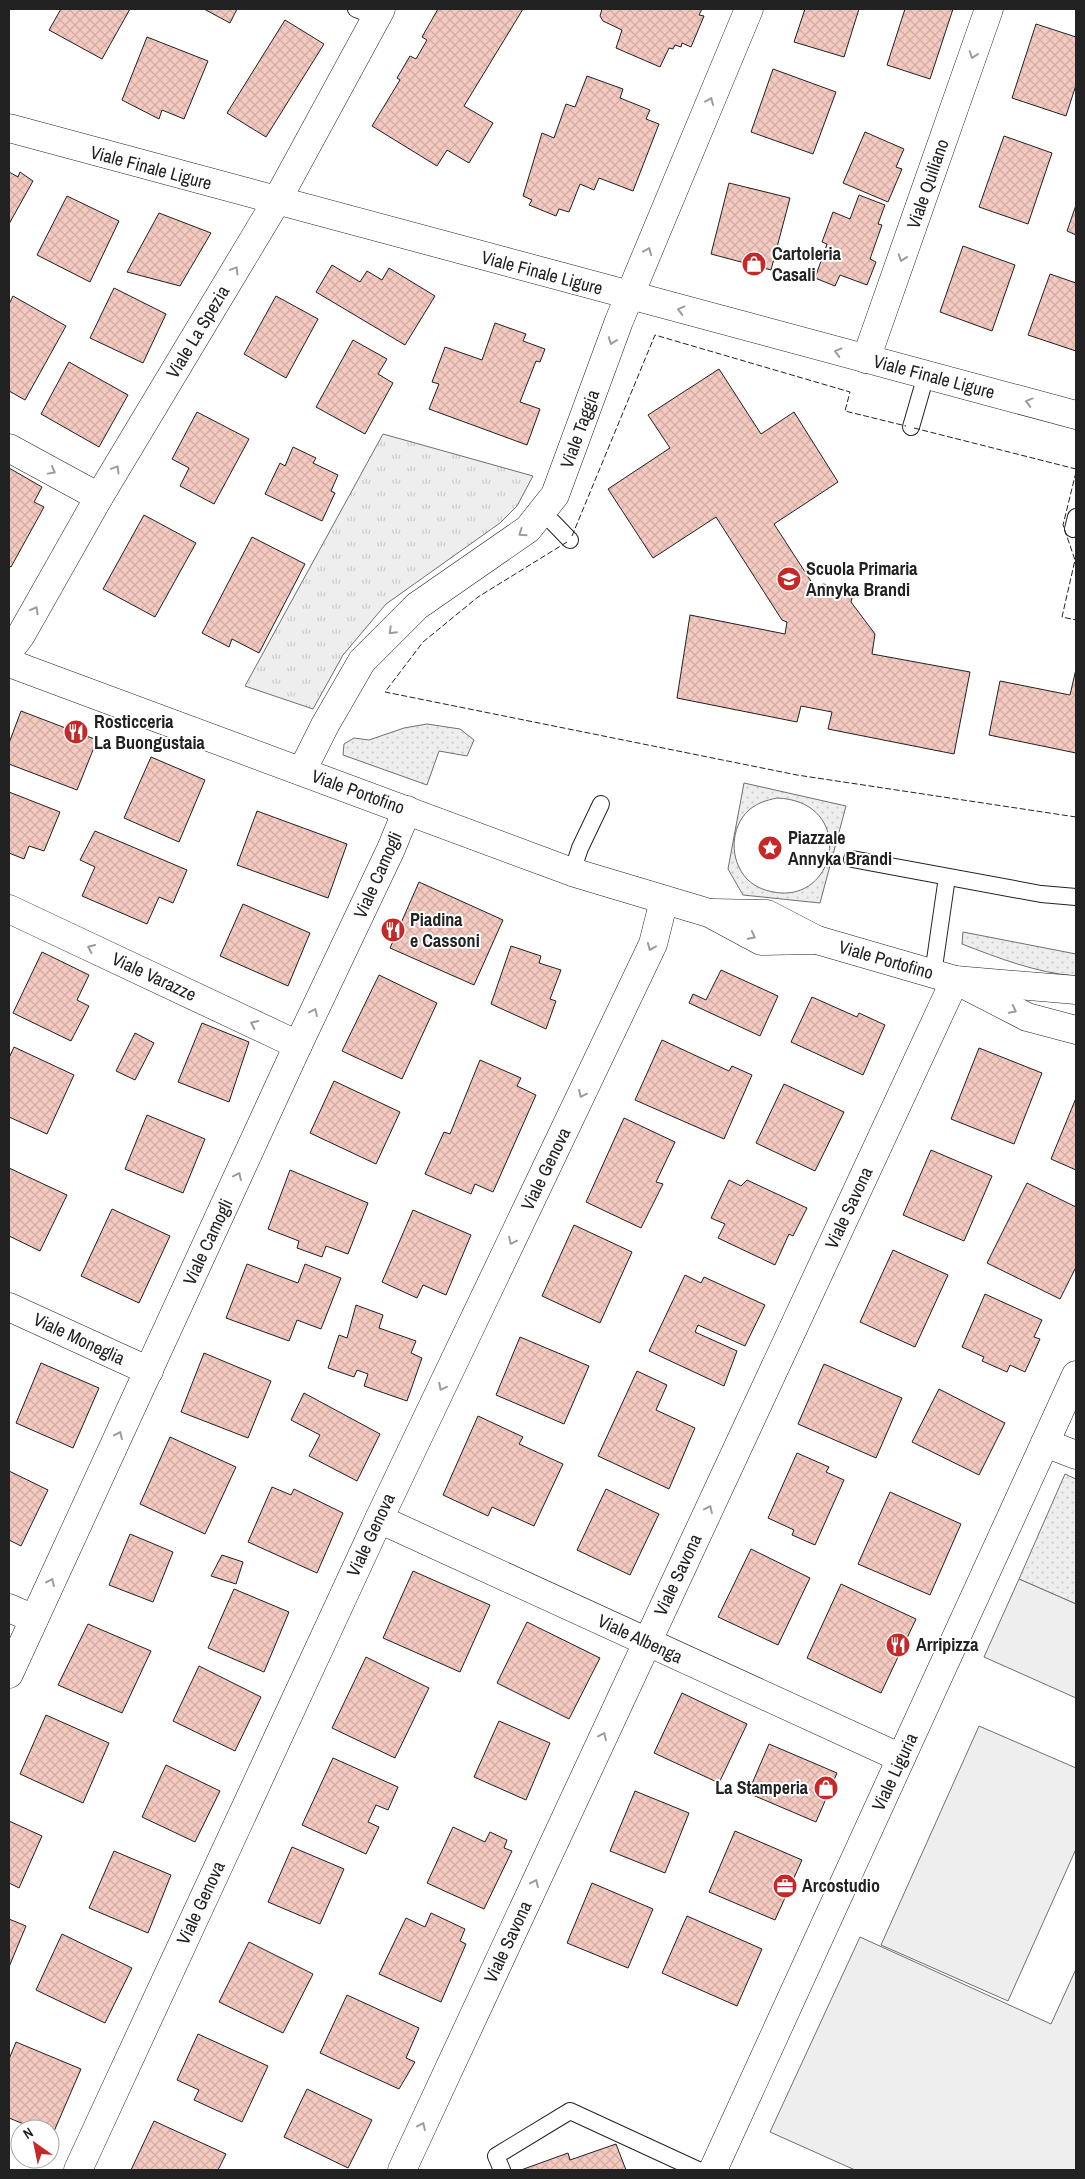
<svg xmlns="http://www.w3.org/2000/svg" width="1085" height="2179" font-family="'Archivo Narrow',sans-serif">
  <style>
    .grass { fill: url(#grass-dots); stroke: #6f6f6f; fill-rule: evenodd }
    .park { fill: url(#park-tufts); stroke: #6f6f6f }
    .garden { fill: #eee; stroke: #6f6f6f }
    .building { fill: url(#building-cross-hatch); stroke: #222 }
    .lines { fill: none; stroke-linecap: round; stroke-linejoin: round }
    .service-casing { stroke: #222; stroke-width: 18 }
    .minor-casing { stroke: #222; stroke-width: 29 }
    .tertiary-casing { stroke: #222; stroke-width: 29 }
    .service { stroke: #fff; stroke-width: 16 }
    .minor { stroke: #fff; stroke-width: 28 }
    .tertiary { stroke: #fff; stroke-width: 28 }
    .fence { stroke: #222; stroke-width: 1; stroke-dasharray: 6 2.5; stroke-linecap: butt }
    .oneway { stroke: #9c9c9c }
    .labels { text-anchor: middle; stroke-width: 4; stroke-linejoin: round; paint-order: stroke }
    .street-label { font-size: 18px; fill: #222; stroke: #fff }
    .poi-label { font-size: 18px; font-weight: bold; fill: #222; stroke: #fff; text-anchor: start }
  </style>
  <defs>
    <pattern id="grass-dots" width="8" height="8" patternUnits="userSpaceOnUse" patternTransform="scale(1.25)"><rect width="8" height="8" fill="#eee"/><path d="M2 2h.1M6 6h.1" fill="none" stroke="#ccc" stroke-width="1.8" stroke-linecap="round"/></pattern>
    <pattern id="park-tufts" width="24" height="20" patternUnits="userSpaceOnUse" patternTransform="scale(1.25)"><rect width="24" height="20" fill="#eee"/><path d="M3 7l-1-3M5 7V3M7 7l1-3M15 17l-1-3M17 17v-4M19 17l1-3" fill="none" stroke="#ccc"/></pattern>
    <pattern id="building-cross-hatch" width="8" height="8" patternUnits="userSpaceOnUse" patternTransform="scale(1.25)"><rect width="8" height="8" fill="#f3c9c0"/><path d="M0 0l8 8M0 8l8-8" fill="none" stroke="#d0aca5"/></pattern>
  </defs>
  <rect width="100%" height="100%" fill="#fff"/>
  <g class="grass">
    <polygon points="427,724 460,729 474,740 467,756 439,751 427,785 343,755 344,744 354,738 369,740 404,728"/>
    <path d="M744,783L846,806L820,903L743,895L728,869ZM777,798C853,801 840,896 781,893C768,892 756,888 747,879C729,860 730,827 749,810C757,803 767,800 777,798Z"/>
    <path d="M963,932L1076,954V976C1037,973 998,958 962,944Z"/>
    <polygon points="1065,1474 1076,1479 1076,1604 1019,1579"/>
  </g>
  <polygon class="park" points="383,434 533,476 517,506 500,523 386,604 343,655 313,709 245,686"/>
  <g class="garden">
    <polygon points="1019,1579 1076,1604 1076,1698 984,1657"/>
    <polygon points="979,1726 1076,1768 1076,1849 1008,2001 881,1945"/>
    <polygon points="860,1937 1051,2024 1076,1969 1076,2170 855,2170 770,2132"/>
  </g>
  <g class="building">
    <polygon points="61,9 130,9 102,59 49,30"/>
    <polygon points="204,9 237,9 230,23"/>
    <polygon points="438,9 523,9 464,106 493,123 469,163 447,150 437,166 372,126 400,80 397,78 410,56 416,59 427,40 422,37"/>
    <polygon points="602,9 702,9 699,15 704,16 691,47 682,43 681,47 675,45 673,49 669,48 660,67 616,48 622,30 603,21 600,16"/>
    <polygon points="805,9 859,9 844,57 794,42"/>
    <polygon points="905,9 953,9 930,79 887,65"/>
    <polygon points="285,20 324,44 266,137 227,113"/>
    <polygon points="1036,24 1076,37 1076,85 1066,116 1012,98"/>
    <polygon points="147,37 208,61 184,119 162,110 159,119 122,100"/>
    <polygon points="773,69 836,92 813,154 751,132"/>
    <polygon points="587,76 623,89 620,98 650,110 646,119 659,124 633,191 599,178 594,190 580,184 569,212 559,209 556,216 529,205 532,200 523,196 542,133 554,138 566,104 575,107"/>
    <polygon points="865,132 904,149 896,167 902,169 888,202 843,183"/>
    <polygon points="1004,136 1052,153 1028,224 979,207"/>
    <polygon points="9,172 18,177 20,172 33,181 9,224"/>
    <polygon points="729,183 790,198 771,270 711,254"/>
    <polygon points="859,195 885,205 878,224 882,225 870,259 876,262 867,285 840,275 835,286 815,278 827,244 822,242 833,212 850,219"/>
    <polygon points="67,196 119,221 90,282 37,255"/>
    <polygon points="1076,205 1076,235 1067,231"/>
    <polygon points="159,213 211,233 180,286 127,272"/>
    <polygon points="963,246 1015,265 992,331 940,312"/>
    <polygon points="332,265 360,282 367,271 382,280 389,268 435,296 405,345 316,292"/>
    <polygon points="1050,274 1076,283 1076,351 1028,335"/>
    <polygon points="114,288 166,314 143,363 90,338"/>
    <polygon points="13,296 66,326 25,400 9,391 9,304"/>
    <polygon points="276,296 318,319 286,378 244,354"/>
    <polygon points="495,323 526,334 523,341 545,349 540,362 536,361 520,402 540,409 527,445 429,409 439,384 432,382 445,347 482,360"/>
    <polygon points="353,340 387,359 378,374 393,383 365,434 316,407"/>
    <polygon points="69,362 128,395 99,447 41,414"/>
    <polygon points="719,369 761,434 794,412 838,482 774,524 818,592 823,584 854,590 851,602 875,634 872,654 970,672 954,754 828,729 832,712 801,706 797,722 677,698 690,615 785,634 787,622 782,620 716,517 653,558 608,489 670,448 648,415"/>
    <polygon points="197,412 249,439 214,504 180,486 189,468 172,459"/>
    <polygon points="293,447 316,458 313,463 338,475 331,491 335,493 322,521 265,494 280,463 285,466"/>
    <polygon points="9,468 42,487 34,502 44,507 11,567 9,566"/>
    <polygon points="144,515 196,543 155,617 103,589"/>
    <polygon points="252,537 305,564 259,653 232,639 229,647 202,633"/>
    <polygon points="1076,669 1076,753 989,735 1000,681 1070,695"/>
    <polygon points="21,711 97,740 77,790 9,764 9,743"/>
    <polygon points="151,757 205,780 179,842 124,818"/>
    <polygon points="9,792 60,812 44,851 29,846 24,859 9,853"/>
    <polygon points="257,811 347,844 328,898 237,865"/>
    <polygon points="95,831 187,870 173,903 159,897 147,924 82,896 95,867 80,860"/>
    <polygon points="419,882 503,920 474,985 390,948"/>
    <polygon points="243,904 310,933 288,986 220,956"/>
    <polygon points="511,946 541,956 539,963 561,970 550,999 556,1001 546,1029 491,1004"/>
    <polygon points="42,952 89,975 77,1000 89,1006 71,1041 13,1013"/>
    <polygon points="721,970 778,996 760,1036 689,1003 693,994 706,1000"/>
    <polygon points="379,975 437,1003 402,1079 342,1051"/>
    <polygon points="812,997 857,1017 859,1013 885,1025 863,1075 791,1042"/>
    <polygon points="202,1023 249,1042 229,1102 178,1082"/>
    <polygon points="135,1033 154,1043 135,1080 116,1071"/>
    <polygon points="662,1040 729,1071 732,1066 752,1075 724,1139 635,1100"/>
    <polygon points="14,1047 74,1075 47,1134 9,1117 9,1058"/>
    <polygon points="979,1048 1042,1073 1014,1144 951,1119"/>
    <polygon points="480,1060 521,1078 517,1086 536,1095 493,1192 475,1184 471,1194 425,1174 444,1132 450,1134"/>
    <polygon points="334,1081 400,1112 376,1164 310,1133"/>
    <polygon points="784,1084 844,1112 815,1171 756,1143"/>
    <polygon points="1076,1098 1076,1170 1051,1159"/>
    <polygon points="147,1115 205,1139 183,1193 125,1169"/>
    <polygon points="624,1118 675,1142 656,1182 663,1184 641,1228 586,1202"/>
    <polygon points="931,1150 992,1176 964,1241 903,1215"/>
    <polygon points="9,1168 67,1195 40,1251 9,1236"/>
    <polygon points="290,1170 368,1203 348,1254 326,1246 322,1257 297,1248 299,1241 268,1229"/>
    <polygon points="729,1180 741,1186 747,1180 807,1208 793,1236 789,1234 775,1265 718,1238 725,1224 711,1218"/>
    <polygon points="1027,1183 1076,1207 1076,1267 1060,1299 987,1263"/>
    <polygon points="112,1209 170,1236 139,1303 81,1276"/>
    <polygon points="413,1210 471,1235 446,1295 423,1285 417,1298 382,1282"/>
    <polygon points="574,1225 632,1252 600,1323 542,1296"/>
    <polygon points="893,1250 948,1275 915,1347 860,1322"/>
    <polygon points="247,1264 298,1283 305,1264 341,1278 321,1329 297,1320 289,1341 226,1318"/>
    <polygon points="685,1275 701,1283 704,1277 765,1305 745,1346 698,1325 695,1332 737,1351 724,1386 649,1351"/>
    <polygon points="985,1294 1042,1320 1034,1337 1040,1339 1025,1372 1010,1365 1007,1372 982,1361 984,1357 962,1347"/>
    <polygon points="356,1305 383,1315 379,1328 416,1341 411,1353 422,1358 407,1401 364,1386 368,1374 357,1370 354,1377 328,1368 339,1335 347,1338"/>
    <polygon points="520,1337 589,1366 564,1424 496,1395"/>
    <polygon points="204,1353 271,1381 248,1438 181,1412"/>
    <polygon points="41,1363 99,1388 73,1448 16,1423"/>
    <polygon points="824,1364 902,1398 876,1458 798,1424"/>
    <polygon points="637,1371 667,1385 656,1410 695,1428 669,1489 598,1456"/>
    <polygon points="939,1389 1005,1423 979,1475 912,1442"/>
    <polygon points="304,1393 380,1434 357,1481 309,1456 320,1435 291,1420"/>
    <polygon points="478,1416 523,1437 519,1444 563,1464 534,1526 492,1507 488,1516 443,1495"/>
    <polygon points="170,1437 236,1467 205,1534 140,1504"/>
    <polygon points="797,1453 829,1467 826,1472 844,1480 815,1545 792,1535 794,1530 768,1518"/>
    <polygon points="9,1471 48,1490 21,1546 9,1540"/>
    <polygon points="272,1487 291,1495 294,1489 343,1513 317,1573 248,1542"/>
    <polygon points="606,1489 659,1514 630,1575 577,1550"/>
    <polygon points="890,1492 961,1524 930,1595 858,1564"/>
    <polygon points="130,1534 173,1552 153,1602 109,1585"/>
    <polygon points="751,1549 810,1578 778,1645 718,1617"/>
    <polygon points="222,1555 243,1562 236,1584 211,1576"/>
    <polygon points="413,1571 490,1605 460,1672 383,1638"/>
    <polygon points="841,1584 916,1619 881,1693 807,1658"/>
    <polygon points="234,1589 289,1612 264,1672 208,1648"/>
    <polygon points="527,1622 600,1658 569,1719 497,1683"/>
    <polygon points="88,1624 151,1651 122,1713 58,1685"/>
    <polygon points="366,1657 429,1688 395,1758 332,1728"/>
    <polygon points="199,1666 261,1697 235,1751 173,1721"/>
    <polygon points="682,1693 747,1724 719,1783 654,1753"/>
    <polygon points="46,1715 109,1743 83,1803 20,1774"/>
    <polygon points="499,1721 550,1743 526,1800 474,1777"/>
    <polygon points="769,1744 837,1773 816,1822 748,1793"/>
    <polygon points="333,1758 398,1787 388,1810 376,1805 368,1822 379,1827 366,1854 302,1825"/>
    <polygon points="166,1765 220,1791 195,1842 142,1817"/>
    <polygon points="635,1791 689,1813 665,1873 610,1851"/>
    <polygon points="9,1821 42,1836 19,1888 9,1883"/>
    <polygon points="453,1827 485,1842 490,1832 507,1840 504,1848 512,1851 484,1909 427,1883"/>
    <polygon points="735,1831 802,1860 775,1920 709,1892"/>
    <polygon points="292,1847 344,1869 320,1924 268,1902"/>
    <polygon points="114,1851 171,1875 148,1933 89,1908"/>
    <polygon points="592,1883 653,1909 628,1968 567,1943"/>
    <polygon points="431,1913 465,1929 460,1941 466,1944 441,2002 379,1974 406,1918 425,1927"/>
    <polygon points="687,1916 762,1949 737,2006 662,1973"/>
    <polygon points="9,1919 26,1926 9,1967"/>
    <polygon points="62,1934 132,1968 105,2023 36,1990"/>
    <polygon points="249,1942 313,1974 283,2033 219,2002"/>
    <polygon points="347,1995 419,2028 406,2058 415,2062 399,2089 320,2053"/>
    <polygon points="198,2034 268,2066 242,2122 194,2100 199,2090 177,2080"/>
    <polygon points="16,2042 81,2069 52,2136 50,2135 50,2129 36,2129 9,2118 9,2059"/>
    <polygon points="307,2089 372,2120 348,2168 284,2137"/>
    <polygon points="154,2121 226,2154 218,2170 131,2170"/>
    <polygon points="616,2144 626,2170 521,2170 568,2153 570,2160"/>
  </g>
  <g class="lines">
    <defs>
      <g id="service">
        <polyline points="356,9 376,17"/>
        <polyline points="911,427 926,375"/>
        <polyline points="542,511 570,540"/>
        <polyline points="1073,529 1076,517"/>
        <polyline points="852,859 1041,894 1076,897"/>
        <polyline points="572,872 580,848 601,804"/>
        <polyline points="933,974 947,877"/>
        <polyline points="502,2170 496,2156 570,2111 698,2170"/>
      </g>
      <g id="minor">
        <polyline points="9,128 1076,415"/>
        <polyline points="866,359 989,9"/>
        <polyline points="9,448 99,497"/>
        <polyline points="9,651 21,635 99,497 276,202 381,9"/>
        <polyline points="302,771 325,725 362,661 417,606 528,529 555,495 619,321 749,9"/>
        <polyline points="9,909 298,1045"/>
        <polyline points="9,1307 149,1371"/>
        <polyline points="1045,1443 1076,1455"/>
        <polyline points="379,1519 901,1758"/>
        <polyline points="9,1608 34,1619"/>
        <polyline points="9,1674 298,1045 391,849 407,810"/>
        <polyline points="78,2170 379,1519 653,944 664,900"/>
        <polyline points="402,2170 955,980"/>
        <polyline points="713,2170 1076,1375"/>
      </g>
      <g id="tertiary">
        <polyline points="9,663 572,872 709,913 761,941 817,940"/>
        <polyline points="713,913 767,914 817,940 955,980 1076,990"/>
        <polyline points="965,985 1027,1017 1076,1030"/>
      </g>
    </defs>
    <use href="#service" class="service-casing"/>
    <use href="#minor" class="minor-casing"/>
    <use href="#tertiary" class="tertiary-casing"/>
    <use href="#service" class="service"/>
    <use href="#minor" class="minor"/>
    <use href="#tertiary" class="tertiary"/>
    <g class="fence">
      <polyline points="914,428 1076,469"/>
      <polyline points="1076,472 1063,525 1075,560 1062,617 1076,620"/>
      <polyline points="572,536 655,335 850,392 845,411 906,426"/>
      <polyline points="567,542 478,597 423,642 385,692 797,775 1076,817"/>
    </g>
  </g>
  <defs><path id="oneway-chevron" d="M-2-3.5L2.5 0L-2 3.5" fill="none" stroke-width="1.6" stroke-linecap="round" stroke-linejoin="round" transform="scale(1.25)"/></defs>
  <g class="oneway">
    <use href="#oneway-chevron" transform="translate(973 55) rotate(109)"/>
    <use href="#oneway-chevron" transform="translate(710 101) rotate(-67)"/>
    <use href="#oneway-chevron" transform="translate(648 251) rotate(-67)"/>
    <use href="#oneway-chevron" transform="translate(902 258) rotate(109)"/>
    <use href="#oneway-chevron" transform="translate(235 270) rotate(-59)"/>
    <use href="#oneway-chevron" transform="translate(681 310) rotate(-165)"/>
    <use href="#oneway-chevron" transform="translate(612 341) rotate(110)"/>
    <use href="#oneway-chevron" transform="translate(838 352) rotate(-165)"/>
    <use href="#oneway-chevron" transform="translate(1029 402) rotate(-165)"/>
    <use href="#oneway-chevron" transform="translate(116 469) rotate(-59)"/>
    <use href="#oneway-chevron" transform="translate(52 471) rotate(29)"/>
    <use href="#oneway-chevron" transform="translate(522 533) rotate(145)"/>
    <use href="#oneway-chevron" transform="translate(35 610) rotate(-61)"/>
    <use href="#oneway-chevron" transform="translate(392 631) rotate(135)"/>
    <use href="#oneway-chevron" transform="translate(752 936) rotate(28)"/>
    <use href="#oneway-chevron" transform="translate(651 947) rotate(112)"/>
    <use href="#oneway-chevron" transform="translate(91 948) rotate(-155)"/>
    <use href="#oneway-chevron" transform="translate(1013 1010) rotate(27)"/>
    <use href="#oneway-chevron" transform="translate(314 1012) rotate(-65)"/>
    <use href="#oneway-chevron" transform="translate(254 1024) rotate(-155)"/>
    <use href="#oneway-chevron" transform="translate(582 1094) rotate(116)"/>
    <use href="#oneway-chevron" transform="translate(238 1176) rotate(-65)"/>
    <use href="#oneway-chevron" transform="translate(512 1241) rotate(116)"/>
    <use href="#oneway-chevron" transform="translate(442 1387) rotate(116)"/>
    <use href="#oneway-chevron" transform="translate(119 1435) rotate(-65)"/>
    <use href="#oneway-chevron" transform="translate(709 1509) rotate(-65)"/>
    <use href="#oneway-chevron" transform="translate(51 1582) rotate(-65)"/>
    <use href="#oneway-chevron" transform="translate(603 1736) rotate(-65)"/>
    <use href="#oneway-chevron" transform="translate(535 1883) rotate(-65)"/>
    <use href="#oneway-chevron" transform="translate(422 2126) rotate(-65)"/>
  </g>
  <defs>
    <symbol id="shop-disc" viewBox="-11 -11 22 22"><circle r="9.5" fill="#c62828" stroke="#fff"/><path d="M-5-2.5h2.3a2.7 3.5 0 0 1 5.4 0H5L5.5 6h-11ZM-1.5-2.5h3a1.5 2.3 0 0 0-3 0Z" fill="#fff"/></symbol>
    <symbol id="school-disc" viewBox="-11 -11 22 22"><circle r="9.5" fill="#c62828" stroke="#fff"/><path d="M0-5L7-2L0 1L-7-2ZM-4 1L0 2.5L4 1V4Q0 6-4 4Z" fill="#fff"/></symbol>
    <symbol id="restaurant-disc" viewBox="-11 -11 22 22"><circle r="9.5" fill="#c62828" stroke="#fff"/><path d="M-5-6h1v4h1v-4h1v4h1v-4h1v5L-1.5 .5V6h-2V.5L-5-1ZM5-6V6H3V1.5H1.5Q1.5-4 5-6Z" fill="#fff"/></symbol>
    <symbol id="sight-disc" viewBox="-11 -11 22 22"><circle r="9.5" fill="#c62828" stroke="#fff"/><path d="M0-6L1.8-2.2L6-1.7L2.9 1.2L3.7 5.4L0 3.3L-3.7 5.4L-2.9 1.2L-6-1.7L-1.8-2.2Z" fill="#fff"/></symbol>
    <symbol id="office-disc" viewBox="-11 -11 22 22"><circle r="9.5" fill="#c62828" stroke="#fff"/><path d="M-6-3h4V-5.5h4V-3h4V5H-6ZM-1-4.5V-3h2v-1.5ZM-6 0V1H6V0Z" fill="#fff"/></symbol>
  </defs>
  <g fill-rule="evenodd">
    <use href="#shop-disc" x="740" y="250" width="28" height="28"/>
    <use href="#school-disc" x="775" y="565" width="28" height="28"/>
    <use href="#restaurant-disc" x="62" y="718" width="28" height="28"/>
    <use href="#sight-disc" x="756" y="834" width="28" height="28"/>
    <use href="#restaurant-disc" x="379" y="916" width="28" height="28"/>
    <use href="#restaurant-disc" x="884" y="1631" width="28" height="28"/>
    <use href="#shop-disc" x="812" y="1774" width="28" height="28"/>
    <use href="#office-disc" x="771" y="1872" width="28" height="28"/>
  </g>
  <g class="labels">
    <g class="street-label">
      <text transform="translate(151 168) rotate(15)" y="6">Viale Finale Ligure</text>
      <text transform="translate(928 184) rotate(-71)" y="6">Viale Quiliano</text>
      <text transform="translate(542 273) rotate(15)" y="6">Viale Finale Ligure</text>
      <text transform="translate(198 332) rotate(-59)" y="6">Viale La Spezia</text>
      <text transform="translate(934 377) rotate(15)" y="6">Viale Finale Ligure</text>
      <text transform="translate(580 429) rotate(-70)" y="6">Viale Taggia</text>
      <text transform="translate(358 792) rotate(20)" y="6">Viale Portofino</text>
      <text transform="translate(378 875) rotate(-66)" y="6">Viale Camogli</text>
      <text transform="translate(886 960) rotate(16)" y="6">Viale Portofino</text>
      <text transform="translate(154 977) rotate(25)" y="6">Viale Varazze</text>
      <text transform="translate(546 1169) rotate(-64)" y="6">Viale Genova</text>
      <text transform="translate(849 1208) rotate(-65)" y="6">Viale Savona</text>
      <text transform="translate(208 1242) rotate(-65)" y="6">Viale Camogli</text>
      <text transform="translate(79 1339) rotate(25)" y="6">Viale Moneglia</text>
      <text transform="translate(371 1535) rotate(-65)" y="6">Viale Genova</text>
      <text transform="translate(678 1575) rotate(-65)" y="6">Viale Savona</text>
      <text transform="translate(640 1639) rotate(25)" y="6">Viale Albenga</text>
      <text transform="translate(895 1772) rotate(-65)" y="6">Viale Liguria</text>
      <text transform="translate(201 1903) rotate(-65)" y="6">Viale Genova</text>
      <text transform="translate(508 1942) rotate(-65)" y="6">Viale Savona</text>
    </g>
    <g class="poi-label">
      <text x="772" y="260">Cartoleria<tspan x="772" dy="21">Casali</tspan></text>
      <text x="806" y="575">Scuola Primaria<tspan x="806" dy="21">Annyka Brandi</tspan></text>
      <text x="94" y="728">Rosticceria<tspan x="94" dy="21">La Buongustaia</tspan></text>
      <text x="788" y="844">Piazzale<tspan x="788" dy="21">Annyka Brandi</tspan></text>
      <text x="410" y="926">Piadina<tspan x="410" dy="21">e Cassoni</tspan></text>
      <text x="916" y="1651">Arripizza</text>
      <text x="808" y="1794" text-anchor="end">La Stamperia</text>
      <text x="802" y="1892">Arcostudio</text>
    </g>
  </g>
  <rect width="1085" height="2179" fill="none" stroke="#222222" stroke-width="20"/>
  <g transform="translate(35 2144) rotate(327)"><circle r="24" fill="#ffffff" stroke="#a7a7a7"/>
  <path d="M0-4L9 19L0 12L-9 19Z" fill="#c62828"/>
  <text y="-8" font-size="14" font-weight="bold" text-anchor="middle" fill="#222222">N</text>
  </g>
</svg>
